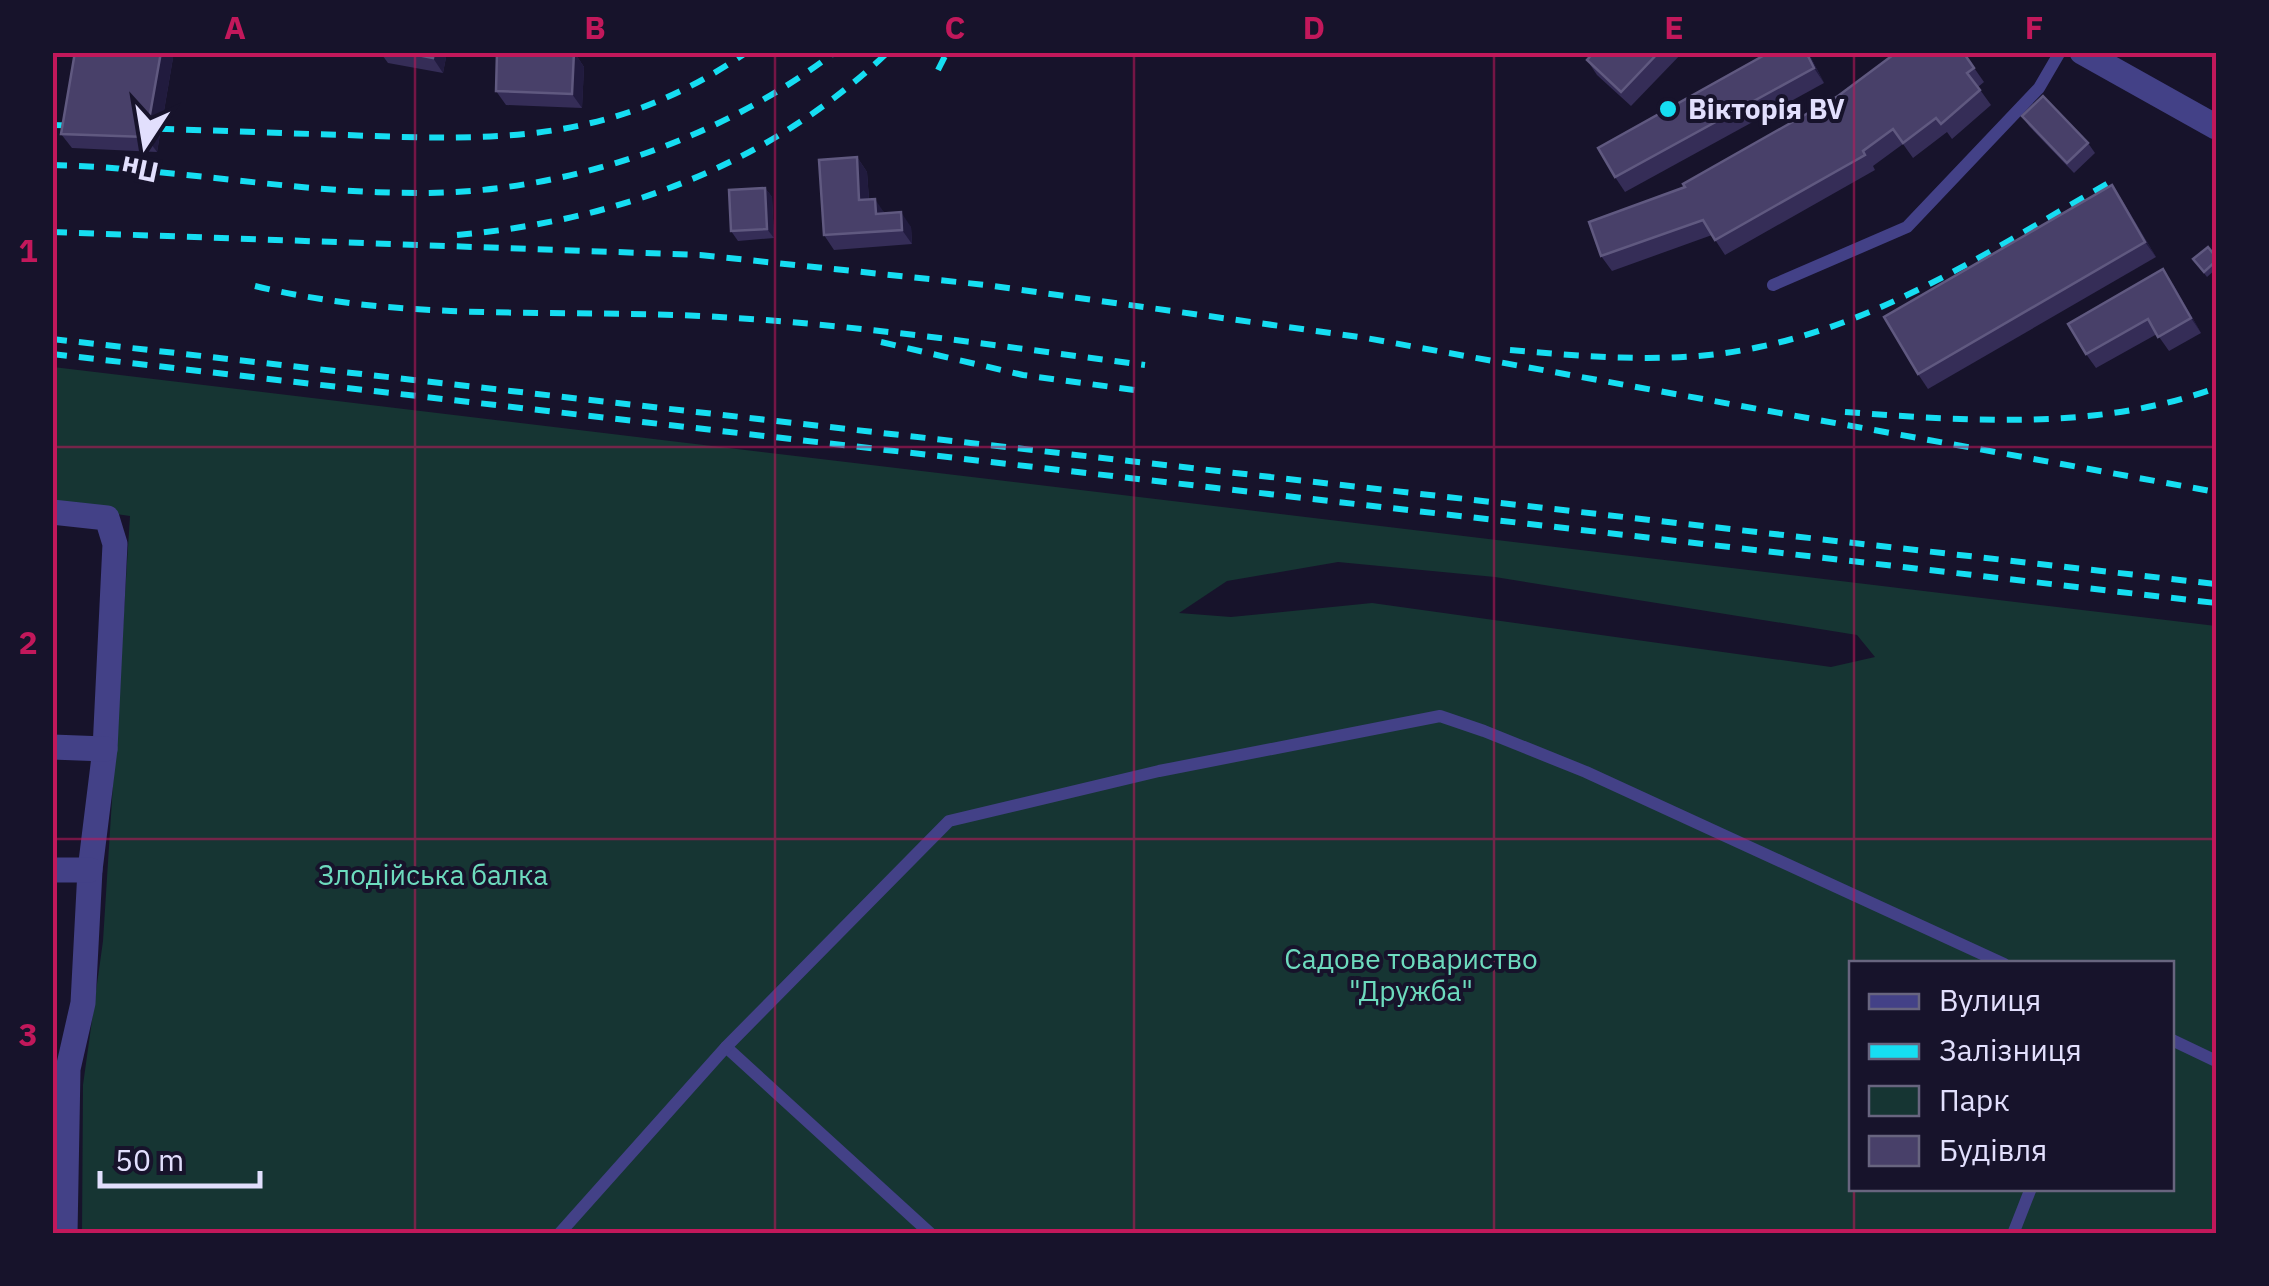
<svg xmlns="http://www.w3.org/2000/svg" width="2269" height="1286" font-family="'IBM Plex Sans',sans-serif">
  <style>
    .green { fill: #163533; fill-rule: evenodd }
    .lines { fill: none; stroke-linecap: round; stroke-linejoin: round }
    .lane { stroke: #434187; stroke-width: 12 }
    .street { stroke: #434187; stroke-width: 25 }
    .rail { stroke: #16def2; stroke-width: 6; stroke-dasharray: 15 12; stroke-linecap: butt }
    .wall { fill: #352d57 }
    .shaded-wall { fill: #211b3e }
    .building { fill: #484069; stroke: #605980; stroke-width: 2.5 }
    .grid { fill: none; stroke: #c2185b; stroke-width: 2.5; stroke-opacity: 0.55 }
    .poi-dot { fill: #16def2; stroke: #17132b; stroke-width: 4 }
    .labels { text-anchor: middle; stroke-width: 8; stroke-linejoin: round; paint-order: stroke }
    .poi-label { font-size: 28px; font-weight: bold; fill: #e2dffd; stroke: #17132b; text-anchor: start }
    .park-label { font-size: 28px; fill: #6ddbbe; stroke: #17132b }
    .neatline { fill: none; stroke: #c2185b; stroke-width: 4 }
    .grid-label { font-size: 32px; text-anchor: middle; font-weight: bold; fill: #c2185b }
  </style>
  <rect width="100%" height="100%" fill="#17132b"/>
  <path class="green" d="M53,367L2216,626V1233H82L83,1085L103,941L130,516L53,505ZM1338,562L1495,577L1857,635L1875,657L1831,667L1372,603L1231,617L1179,613L1227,581ZM1852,964H2172V1188H1852Z"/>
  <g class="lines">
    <g class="lane">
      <polyline points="1773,285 1907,227 2039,88 2060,52"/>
      <polyline points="2172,1040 2216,1061"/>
      <polyline points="726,1047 931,1234"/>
      <polyline points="559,1234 726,1047 949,821 1159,771 1389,726 1440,716 1484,731 1586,772 2004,964"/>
      <polyline points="2013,1234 2031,1188"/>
    </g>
    <g class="street">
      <polyline points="2082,52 2216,127"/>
      <polyline points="52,512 107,518 115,544 105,749 90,870 83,1003 68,1069 65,1234"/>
      <polyline points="52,747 105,749"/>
      <polyline points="52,870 90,870"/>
    </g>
    <g class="rail">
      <polyline points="938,70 947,52"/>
      <polyline points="52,125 92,126"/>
      <path d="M132,128C204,130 275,133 346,135C500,141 613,144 747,52"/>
      <path d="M52,165C174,168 295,193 417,193C562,194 719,141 835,52"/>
      <polyline points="52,232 700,255 986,285 1366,338 2216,492"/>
      <path d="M457,235C617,221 770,165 888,52"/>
      <path d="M255,286C403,322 550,309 700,316C849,323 997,346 1145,365"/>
      <polyline points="52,339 2216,584"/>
      <polyline points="881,342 1023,375 1142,391"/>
      <path d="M1510,350C1592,357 1677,365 1759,347C1889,320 2000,244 2114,180"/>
      <polyline points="52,354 2216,603"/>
      <path d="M1845,412C1971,421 2096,431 2216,388"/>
    </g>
  </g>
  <g class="wall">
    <polygon points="75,52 174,52 157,152 72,148 61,134"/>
    <polygon points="380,52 447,52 443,73 388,63"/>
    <polygon points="574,52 584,67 582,108 506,105 496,91"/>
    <polygon points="1594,52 1683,52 1631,106 1597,75 1587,60"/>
    <polygon points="1808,52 1824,83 1625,192 1615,177"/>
    <polygon points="1963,52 1984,82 1978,87 1991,105 1952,139 1947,132 1913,158 1903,144 1873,166 1875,170 1725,255 1712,235 1612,271 1601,256 1685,187"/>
    <polygon points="2022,116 2088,143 2095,153 2074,173 2029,126"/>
    <polygon points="857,157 867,172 869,199 885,213 911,227 912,244 834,250 824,235"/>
    <polygon points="765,188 772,197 774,238 738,241 731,231"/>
    <polygon points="2122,200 2156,257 1928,389 1918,374"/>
    <polygon points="2216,257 2216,269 2207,277 2193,259"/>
    <polygon points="2173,284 2201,333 2169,351 2157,334 2096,368 2086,354"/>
  </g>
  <g class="shaded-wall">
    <polygon points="161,52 174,52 157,152 146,137"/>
    <polygon points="434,52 447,52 443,73 433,58"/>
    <polygon points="574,52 584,67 582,108 572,94"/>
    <polygon points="1806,52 1808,52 1824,83 1814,68"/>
    <polygon points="857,157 867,172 870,215 859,200"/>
    <polygon points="2112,185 2122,200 2156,257 2145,242"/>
    <polygon points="765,188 772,197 774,238 767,229"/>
    <polygon points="875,199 885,214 876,214"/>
    <polygon points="901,212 911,227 912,244 902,230"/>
    <polygon points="2163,269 2173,284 2201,333 2191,318"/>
  </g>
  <g class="building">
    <polygon points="75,52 161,52 146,137 61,134"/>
    <polygon points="402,52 434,52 433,58"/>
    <polygon points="497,52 574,52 572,94 496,91"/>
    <polygon points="1594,52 1659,52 1621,92 1587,60"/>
    <polygon points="1770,52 1806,52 1814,68 1615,177 1598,148"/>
    <polygon points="1897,52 1963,52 1974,68 1967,73 1980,90 1941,124 1936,118 1903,143 1893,129 1863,151 1865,155 1715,240 1703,220 1601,256 1589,222 1685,187 1683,184 1838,96"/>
    <polygon points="2043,96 2088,143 2067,163 2022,116"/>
    <polygon points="857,157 859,200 875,199 876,214 901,212 902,230 824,235 819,160"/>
    <polygon points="2112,185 2145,242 1918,374 1884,317"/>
    <polygon points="765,188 767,229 731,231 729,190"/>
    <polygon points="2208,247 2216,257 2216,261 2204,272 2193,259"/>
    <polygon points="2163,269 2191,318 2158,337 2148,319 2086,354 2068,324"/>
  </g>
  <path class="grid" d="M415,52V1234M775,52V1234M1134,52V1234M1494,52V1234M1854,52V964M52,447H2216M52,839H2216M1854,1188V1234"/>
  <circle class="poi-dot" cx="1668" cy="109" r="10"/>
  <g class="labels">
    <g class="poi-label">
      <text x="1688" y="119">Вікторія BV</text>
    </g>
    <g class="park-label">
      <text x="433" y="885">Злодійська балка</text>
      <text x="1411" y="969">Садове товариство<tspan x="1411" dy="32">"Дружба"</tspan></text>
    </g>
  </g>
  <rect width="2269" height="1286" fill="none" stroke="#17132b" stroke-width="110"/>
  <rect x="1849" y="961" width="325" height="230" fill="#17132b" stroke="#68657f" stroke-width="2.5"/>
  <rect x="1869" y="994" width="50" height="15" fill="#434187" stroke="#68657f" stroke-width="2.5"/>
  <text x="1939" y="1011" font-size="30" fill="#e2dffd">Вулиця</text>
  <rect x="1869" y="1044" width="50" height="15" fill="#16def2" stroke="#68657f" stroke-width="2.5"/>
  <text x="1939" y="1061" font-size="30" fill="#e2dffd">Залізниця</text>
  <rect x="1869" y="1086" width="50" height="30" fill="#163533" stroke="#68657f" stroke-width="2.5"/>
  <text x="1939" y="1111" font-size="30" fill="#e2dffd">Парк</text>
  <rect x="1869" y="1136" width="50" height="30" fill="#484069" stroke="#68657f" stroke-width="2.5"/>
  <text x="1939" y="1161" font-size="30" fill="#e2dffd">Будівля</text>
  <g transform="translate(145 145) rotate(192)" stroke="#17132b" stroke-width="8" paint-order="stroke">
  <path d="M0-8L18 38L0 25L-18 38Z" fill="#e2dffd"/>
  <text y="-15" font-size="28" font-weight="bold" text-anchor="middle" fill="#e2dffd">Пн</text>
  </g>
  <path d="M100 1171v15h160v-15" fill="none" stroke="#e2dffd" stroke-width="5"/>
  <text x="115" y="1171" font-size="30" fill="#e2dffd" stroke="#17132b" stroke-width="8" paint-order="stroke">50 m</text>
  <rect x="55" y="55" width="2159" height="1176" class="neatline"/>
  <g class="grid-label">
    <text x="235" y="39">A</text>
    <text x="595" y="39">B</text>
    <text x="955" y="39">C</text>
    <text x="1314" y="39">D</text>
    <text x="1674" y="39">E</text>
    <text x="2034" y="39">F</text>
    <text x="28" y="262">1</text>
    <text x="28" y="654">2</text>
    <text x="28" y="1046">3</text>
  </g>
</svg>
